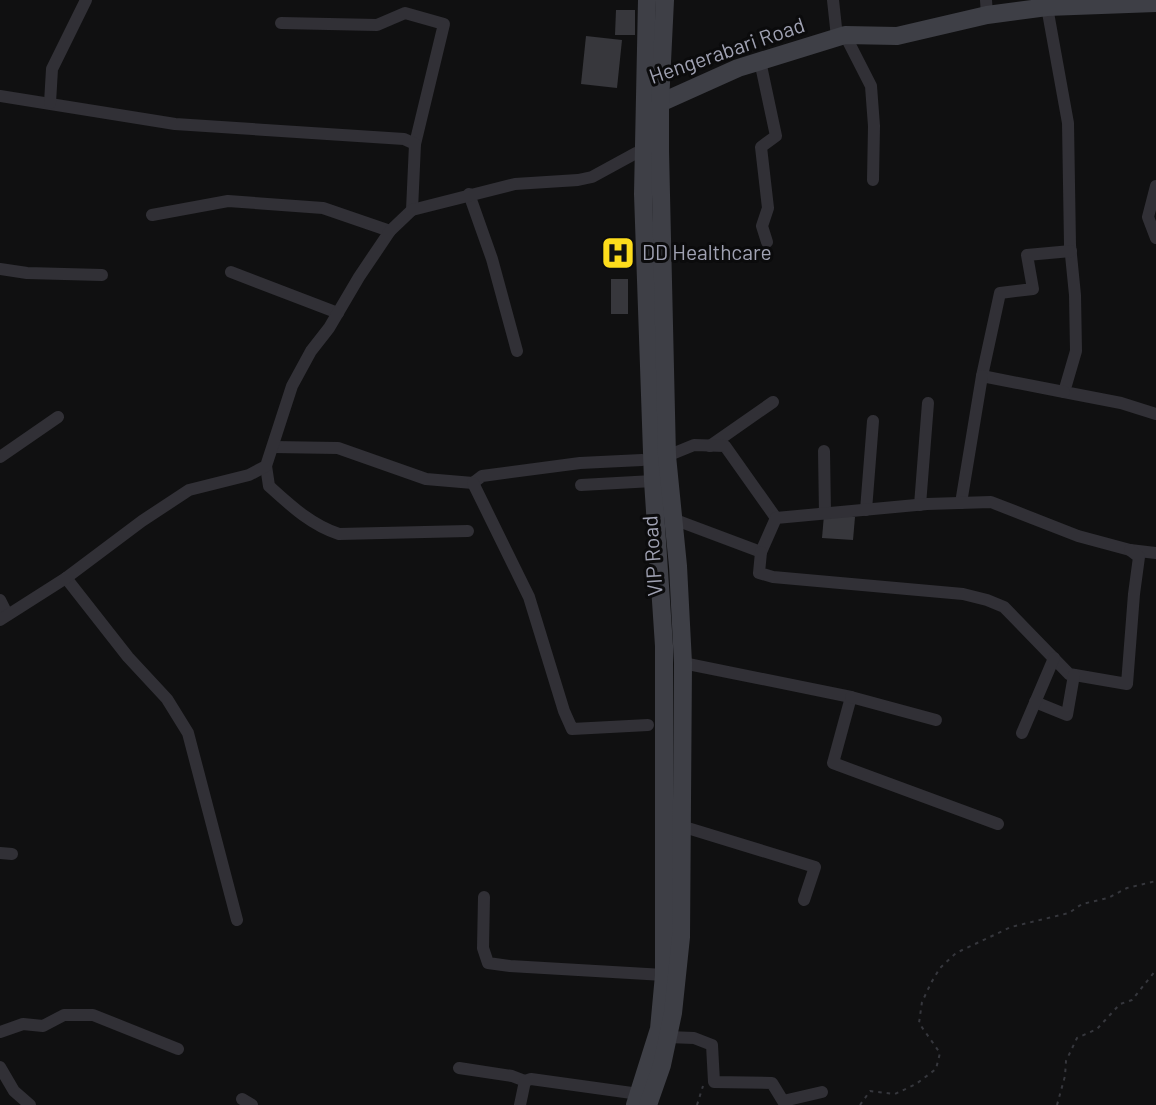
<svg xmlns="http://www.w3.org/2000/svg" width="1156" height="1105" font-family="Barlow,sans-serif">
  <style>
    .building { fill: #37373c }
    .lines { fill: none; stroke-linecap: round; stroke-linejoin: round }
    .path { stroke: #36373d; stroke-width: 2; stroke-dasharray: 3.5 5; stroke-linecap: butt }
    .street { stroke: #313036; stroke-width: 12 }
    .secondary { stroke: #3e3f46; stroke-width: 18 }
    .labels { text-anchor: middle; stroke-width: 6; stroke-linejoin: round; paint-order: stroke }
    .street-label { font-size: 21px; fill: #a0a2b3; stroke: #0b0b0c }
    .poi-label { font-size: 21px; fill: #a0a2b3; stroke: #0b0b0c; text-anchor: start }
  </style>
  <rect width="100%" height="100%" fill="#101011"/>
  <g class="building">
    <polygon points="616,10 635,10 635,35 615,35"/>
    <polygon points="586,36 622,40 617,88 581,84"/>
    <polygon points="625,244 627,269 617,269 616,260 607,261 606,245"/>
    <rect x="611" y="279" width="17" height="35"/>
    <polygon points="824,515 855,517 853,540 822,538"/>
  </g>
  <g class="lines">
    <g class="path">
      <polyline points="697,1105 703,1086"/>
      <polyline points="860,1105 870,1091 895,1094 916,1084 936,1069 940,1053 919,1023 922,1002 931,983 940,968 956,953 1011,927 1069,913 1082,904 1108,898 1127,888 1156,881"/>
      <polyline points="1057,1105 1065,1076 1066,1061 1077,1038 1097,1029 1120,1004 1132,1000 1156,970"/>
    </g>
    <g class="street">
      <polyline points="833,0 837,37"/>
      <polyline points="986,0 987,15"/>
      <polyline points="1047,7 1068,123 1070,245 1075,295 1076,351 1064,392 1121,403 1156,414"/>
      <polyline points="281,23 377,25 405,13 444,24 415,144"/>
      <polyline points="845,35 871,86 874,126 873,180"/>
      <polyline points="760,61 776,136 761,147 768,208 762,226 767,242"/>
      <polyline points="0,96 175,124 404,139 415,144 412,210"/>
      <polyline points="50,103 52,69 86,0"/>
      <polyline points="1156,186 1148,217 1156,238"/>
      <polyline points="469,194 492,259 517,351"/>
      <polyline points="152,215 228,201 323,208 390,231"/>
      <polyline points="0,269 27,273 102,275"/>
      <polyline points="231,272 338,313"/>
      <polyline points="1064,392 982,376 1000,293 1033,289 1027,255 1071,251"/>
      <polyline points="710,446 773,402"/>
      <polyline points="273,447 338,448 426,479 473,483 482,476 580,463 642,460"/>
      <polyline points="824,451 825,513"/>
      <polyline points="667,456 694,445 725,446 776,518"/>
      <polyline points="0,457 58,417"/>
      <path d="M266,466L269,486C290,505 311,525 339,534L468,531"/>
      <polyline points="473,483 529,597 564,711 572,729 648,725"/>
      <polyline points="581,485 653,481"/>
      <polyline points="961,503 982,376"/>
      <polyline points="920,505 928,403"/>
      <polyline points="866,510 873,421"/>
      <polyline points="673,519 761,552 776,518 927,504 991,502 1078,536 1130,550 1156,553"/>
      <polyline points="761,552 759,573 773,577 963,594 987,600 1004,607 1069,674 1127,684 1134,594 1139,557 1130,550"/>
      <polyline points="66,578 128,657 167,699 188,733 237,920"/>
      <polyline points="0,600 7,614"/>
      <polyline points="0,620 66,578 142,521 189,490 249,475 266,466 292,386 311,351 329,328 359,277 390,231 412,210 515,184 578,180 592,177 636,153 650,152"/>
      <polyline points="683,663 851,697 833,763 998,824"/>
      <polyline points="851,697 936,720"/>
      <polyline points="1035,702 1067,715 1074,675"/>
      <polyline points="1022,733 1054,658"/>
      <polyline points="681,826 815,867 804,900"/>
      <polyline points="0,853 12,854"/>
      <polyline points="484,897 483,948 488,963 510,966 664,975"/>
      <polyline points="0,1032 23,1024 43,1026 64,1015 93,1015 178,1049"/>
      <polyline points="668,1037 694,1038 712,1045 714,1082 772,1083 783,1101 822,1092"/>
      <polyline points="0,1067 14,1091 30,1105"/>
      <polyline points="459,1068 512,1076 525,1081"/>
      <polyline points="242,1099 252,1105"/>
      <polyline points="520,1105 525,1081 531,1079 639,1094"/>
    </g>
    <g class="secondary">
      <polyline points="650,103 660,103 738,68 845,35 897,36 987,15 1047,7 1156,3"/>
      <polyline points="635,1105 659,1029 664,975 664,646 653,481 643,194 647,0"/>
      <polyline points="648,1105 662,1065 673,1013 681,937 683,663 678,566 667,456 660,151 660,103 665,0"/>
    </g>
  </g>
  <defs>
    <symbol id="hospital-square" viewBox="-11 -11 22 22"><rect x="-9" y="-9" width="18" height="18" rx="4" fill="#fddc1c" stroke="#0b0b0c"/><path d="M-5-5h3v3.5h4V-5h3V5h-3V1.5h-4V5h-3Z" fill="#111"/></symbol>
  </defs>
  <g fill-rule="evenodd">
    <use href="#hospital-square" x="599" y="234" width="38" height="38"/>
  </g>
  <g class="labels">
    <g class="street-label">
      <text transform="translate(727 51) rotate(-19)" y="7">Hengerabari Road</text>
      <text transform="translate(653 556) rotate(-94)" y="7">VIP Road</text>
    </g>
    <g class="poi-label">
      <text x="642" y="260">DD Healthcare</text>
    </g>
  </g>
</svg>
